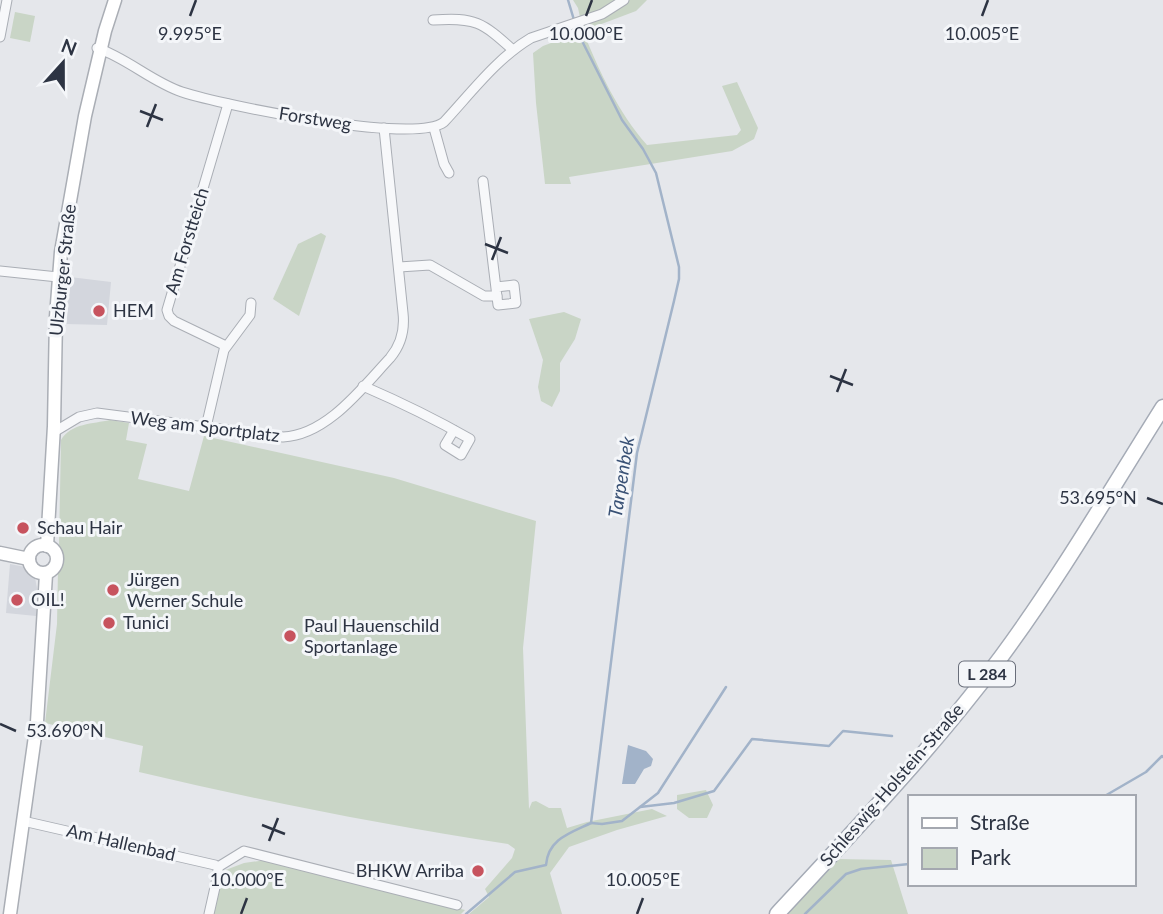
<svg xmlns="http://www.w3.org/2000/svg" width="1163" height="914" font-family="Lato,sans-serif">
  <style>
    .built { fill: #d3d6dd }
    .green { fill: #c9d5c6 }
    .water { fill: #a2b3c9 }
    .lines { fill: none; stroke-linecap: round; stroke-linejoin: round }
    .stream { stroke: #a2b3c9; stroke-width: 2.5 }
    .street-casing { stroke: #aaaeb5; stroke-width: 11 }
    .secondary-casing { stroke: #aaaeb5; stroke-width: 15 }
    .primary-casing { stroke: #a5abb6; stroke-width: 17 }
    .street { stroke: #f7f8fa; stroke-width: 9 }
    .secondary { stroke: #fff; stroke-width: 12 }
    .primary { stroke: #fff; stroke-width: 14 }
    .ticks { fill: none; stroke: #2d3443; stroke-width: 2.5 }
    .poi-dot { fill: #c7535e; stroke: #f4f6f9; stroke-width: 2.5 }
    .labels { text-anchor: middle; stroke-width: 6; stroke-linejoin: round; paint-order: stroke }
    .shield { fill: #f4f6f9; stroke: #696e7a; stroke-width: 2 }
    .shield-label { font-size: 16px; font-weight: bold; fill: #2d3443 }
    .street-label { font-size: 18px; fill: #2d3443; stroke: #f4f6f9 }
    .poi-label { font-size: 18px; fill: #2d3443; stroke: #f4f6f9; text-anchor: start }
    .water-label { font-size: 19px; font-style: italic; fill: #395175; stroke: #f4f6f9 }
    .ticks-label { font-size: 18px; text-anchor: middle; fill: #2d3443; stroke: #f4f6f9; stroke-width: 6; stroke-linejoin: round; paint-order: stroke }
  </style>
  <rect width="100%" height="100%" fill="#e5e7eb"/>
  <g class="built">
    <polygon points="70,277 111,282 107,325 65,324"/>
    <polygon points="10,564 25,567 35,578 37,588 36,616 6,613"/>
  </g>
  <g class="green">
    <path d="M573,0H647L636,11L583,31C599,71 618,112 647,145L737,135L741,130L722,86L737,82L758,128L754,139L732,151L569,177L571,184H545L536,103L533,53L543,46L583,31L578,8Z"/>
    <polygon points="15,12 35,16 30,42 10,38"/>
    <polygon points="321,233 326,236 299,316 273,299 298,244"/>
    <polygon points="564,312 581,319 575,339 560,363 560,391 552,407 541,401 538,387 543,360 529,319"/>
    <path d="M110,420L129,423L126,440L147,444L138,479L189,491L204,436L394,478L536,521L523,648L529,809L532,802L536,801L549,808H561L567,828L587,822L652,809L667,816L617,830L569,847L550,873L562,914H469L489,897L485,889L512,858L515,849L508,844C383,825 261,801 139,772L143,746L45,723L57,624L58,569L63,557L59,545L61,440C71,423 93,424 110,420Z"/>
    <polygon points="706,790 713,805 707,818 689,818 677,809 677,795"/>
    <polygon points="838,859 891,860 908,914 786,914"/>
    <polygon points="266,860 465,910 461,914 213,914 223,871 244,863"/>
  </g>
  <polygon class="water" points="628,745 646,751 653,759 651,766 644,769 635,784 622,784"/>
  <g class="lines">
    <g class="stream">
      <polyline points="568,0 574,20"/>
      <polyline points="1103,797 1146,772 1162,756 1163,757"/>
      <polyline points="640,807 674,803 714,791 752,739 829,746 843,731 892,736"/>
      <polyline points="591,823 602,824 622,821 658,793 726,687"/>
      <path d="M466,914L515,872L546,865C548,839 570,833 591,823L637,453L674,301L679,279V267L656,173L643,149L622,120L575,27"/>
      <polyline points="805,914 846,874 861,869 909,864"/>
    </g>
    <defs>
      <g id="street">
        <path d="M433,20C475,17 482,22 513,50"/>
        <polyline points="0,37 7,0"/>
        <path d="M97,48C127,58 152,82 182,92C222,105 415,145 444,122C471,93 497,58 531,38L602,14L624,0"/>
        <polyline points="434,128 444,164 449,173"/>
        <polyline points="483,181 498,305 516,303 514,285 496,287"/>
        <polyline points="399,267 430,265 484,296 497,296"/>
        <polyline points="0,271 58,277"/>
        <polyline points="226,346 174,321 169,316 167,310 228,104"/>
        <path d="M363,386C400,402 435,419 470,439L461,455L445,445L454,430"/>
        <polyline points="206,427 224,350 250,315 251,303"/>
        <path d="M54,432L79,417L97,413L283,437C327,435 362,388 390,358C401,345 405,331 403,313L384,128"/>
        <polyline points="23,821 215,865 218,867 218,874 209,914"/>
        <polyline points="218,867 244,851 457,905"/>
      </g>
      <g id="secondary">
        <circle cx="43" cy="559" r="14"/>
        <polyline points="47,546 54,426 56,317 61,252 85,116 105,31 115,0"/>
        <polyline points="0,553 29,559"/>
        <polyline points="10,914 37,722 46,574"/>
      </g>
      <path id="primary" d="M777,914C854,831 933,748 1001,657C1060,577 1110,491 1163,407"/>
    </defs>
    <use href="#street" class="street-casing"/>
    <use href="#secondary" class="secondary-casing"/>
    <use href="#primary" class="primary-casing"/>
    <use href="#street" class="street"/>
    <use href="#secondary" class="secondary"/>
    <use href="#primary" class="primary"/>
  </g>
  <path class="ticks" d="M190,16L196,0M586,16L592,0M982,16L988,0M140,111L163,120M147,127L156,104M485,244L508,253M492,260L501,237M830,376L853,385M837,392L846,369M1147,498L1163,504M0,724L16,731M262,825L285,834M269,841L278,818M241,914L247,898M637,914L643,898"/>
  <g class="poi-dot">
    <circle cx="99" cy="311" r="7"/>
    <circle cx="23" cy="528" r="7"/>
    <circle cx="113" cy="590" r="7"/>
    <circle cx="17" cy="600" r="7"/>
    <circle cx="109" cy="623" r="7"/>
    <circle cx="290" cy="636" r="7"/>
    <circle cx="478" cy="871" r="7"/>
  </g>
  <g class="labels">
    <rect class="shield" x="959" y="661.5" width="56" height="25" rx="5"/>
    <g class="shield-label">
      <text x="987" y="680">L 284</text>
    </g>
    <g class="street-label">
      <text transform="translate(315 119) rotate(9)" y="6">Forstweg</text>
      <text transform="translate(187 241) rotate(-73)" y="6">Am Forstteich</text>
      <text transform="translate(63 270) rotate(-84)" y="6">Ulzburger Straße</text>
      <text transform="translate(205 427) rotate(7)" y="6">Weg am Sportplatz</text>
      <text transform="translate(892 785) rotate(-49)" y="6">Schleswig-Holstein-Straße</text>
      <text transform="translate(121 843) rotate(13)" y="6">Am Hallenbad</text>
    </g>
    <g class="poi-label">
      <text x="113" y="317">HEM</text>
      <text x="37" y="534">Schau Hair</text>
      <text x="127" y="586">Jürgen<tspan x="127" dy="21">Werner Schule</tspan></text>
      <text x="31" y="606">OIL!</text>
      <text x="123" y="629">Tunici</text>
      <text x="304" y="632">Paul Hauenschild<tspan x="304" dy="21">Sportanlage</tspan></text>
      <text x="464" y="877" text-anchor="end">BHKW Arriba</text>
    </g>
    <g class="water-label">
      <text transform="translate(621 477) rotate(-81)" y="7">Tarpenbek</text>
    </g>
  </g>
  <g class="ticks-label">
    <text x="190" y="40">9.995°E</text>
    <text x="586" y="40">10.000°E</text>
    <text x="982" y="40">10.005°E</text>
    <text x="1098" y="504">53.695°N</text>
    <text x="65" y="737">53.690°N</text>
    <text x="247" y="886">10.000°E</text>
    <text x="643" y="886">10.005°E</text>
  </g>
  <rect x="908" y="795" width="228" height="91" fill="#f4f6f9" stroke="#a4a8b0" stroke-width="2"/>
  <rect x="922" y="818" width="35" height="10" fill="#ffffff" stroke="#a4a8b0" stroke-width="2"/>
  <text x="970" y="830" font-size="21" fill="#2d3443">Straße</text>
  <rect x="922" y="848" width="35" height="21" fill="#c9d5c6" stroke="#a4a8b0" stroke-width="2"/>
  <text x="970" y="865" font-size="21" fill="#2d3443">Park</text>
  <g transform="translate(63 63) rotate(21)" stroke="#f4f6f9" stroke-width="5" paint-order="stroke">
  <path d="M0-5L12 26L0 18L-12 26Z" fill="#2d3443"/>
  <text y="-10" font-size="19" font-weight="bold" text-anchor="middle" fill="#2d3443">N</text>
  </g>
</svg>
